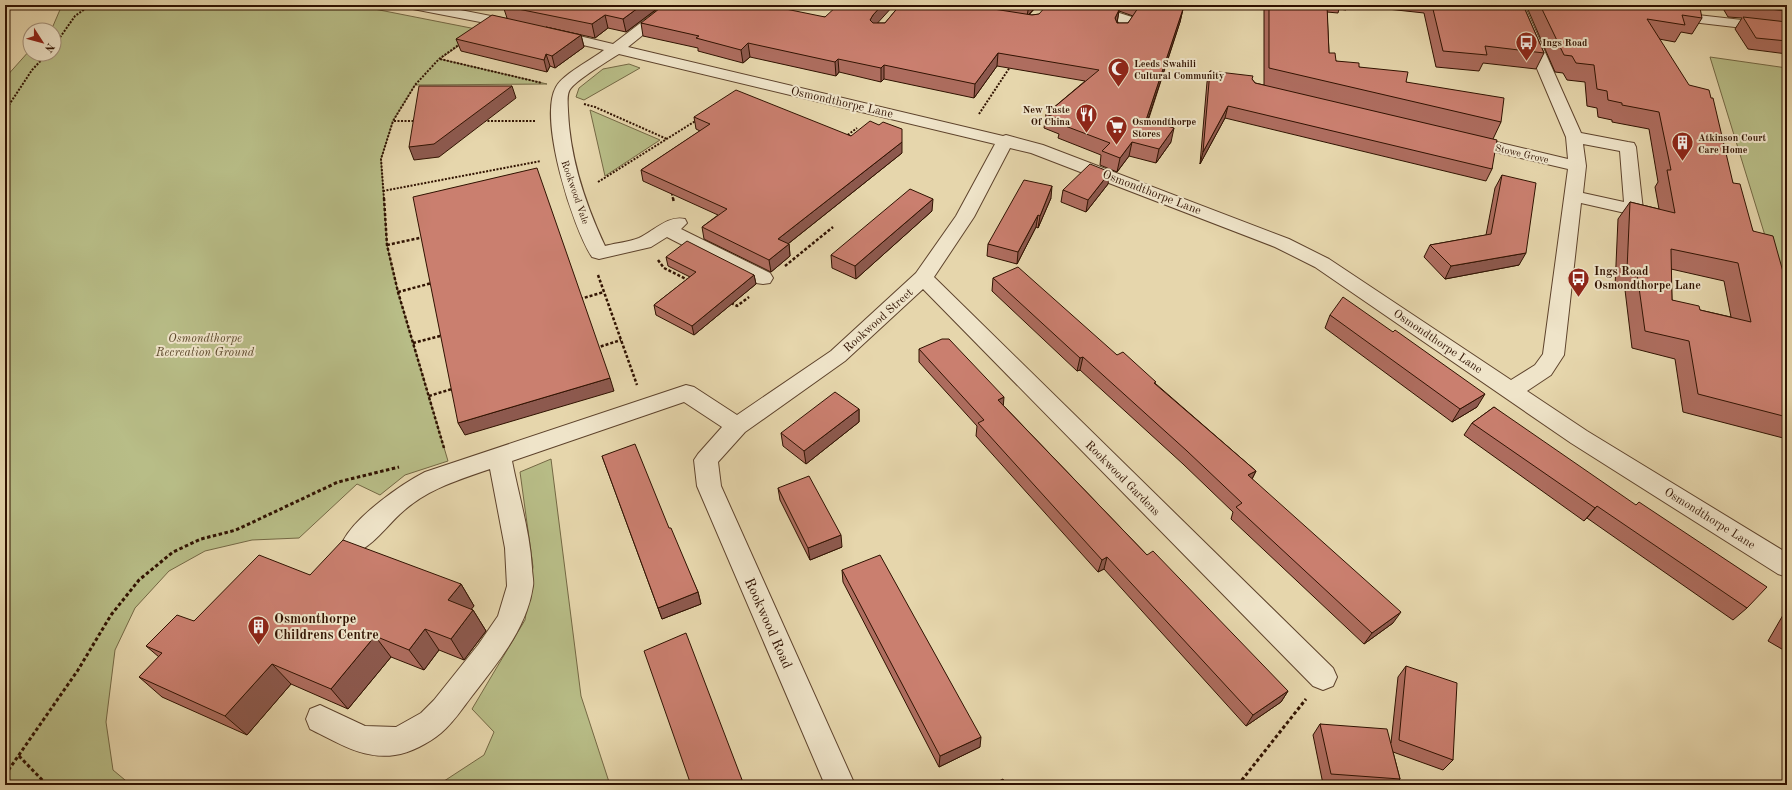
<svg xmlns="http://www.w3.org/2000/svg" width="1792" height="790" font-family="'Old Standard TT',serif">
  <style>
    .green { fill: #b8bd87; stroke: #746844 }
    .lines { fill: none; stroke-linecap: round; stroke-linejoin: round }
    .minor-casing { stroke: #5e432c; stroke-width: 2 }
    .path-far2 { stroke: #301201; stroke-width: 2; stroke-dasharray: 2 1.5; stroke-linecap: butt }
    .path-far1 { stroke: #301201; stroke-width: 2.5; stroke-dasharray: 3 2; stroke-linecap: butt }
    .path { stroke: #301201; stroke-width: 3; stroke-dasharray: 3.5 2.5; stroke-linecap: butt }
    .minor { fill: #efe4c9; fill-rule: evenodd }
    .wall { fill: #ae6d5f; stroke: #301201; fill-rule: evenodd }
    .shaded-wall { fill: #8d594e; stroke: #301201 }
    .building { fill: #ca7f6f; stroke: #301201; fill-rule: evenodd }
    .labels { text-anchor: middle; stroke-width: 4; stroke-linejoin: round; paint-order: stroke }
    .far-poi-label { font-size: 10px; font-weight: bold; fill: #301201; stroke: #efe4c9; text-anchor: start }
    .far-street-label { font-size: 10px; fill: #301201; stroke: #efe4c9 }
    .street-label { font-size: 12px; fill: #301201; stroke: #efe4c9 }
    .poi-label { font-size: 12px; font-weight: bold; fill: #301201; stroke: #efe4c9; text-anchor: start }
    .park-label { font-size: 12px; font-style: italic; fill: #594529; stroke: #efe4c9 }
    .near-poi-label { font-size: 14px; font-weight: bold; fill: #301201; stroke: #efe4c9; text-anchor: start }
    .near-street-label { font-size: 14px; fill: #301201; stroke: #efe4c9 }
  </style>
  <rect width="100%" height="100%" fill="#e6d6ac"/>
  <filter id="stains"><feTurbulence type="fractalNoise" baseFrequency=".005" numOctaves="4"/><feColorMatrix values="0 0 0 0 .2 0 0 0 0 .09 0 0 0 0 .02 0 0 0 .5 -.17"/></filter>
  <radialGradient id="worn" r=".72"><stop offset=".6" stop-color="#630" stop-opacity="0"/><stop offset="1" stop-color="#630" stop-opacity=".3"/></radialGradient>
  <g class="green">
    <polygon points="62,5 354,5 481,30 440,59 547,84 415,85 393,121 381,159 387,245 398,292 448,461 405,475 380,495 357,484 299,538 252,540 205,551 169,571 135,608 115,650 106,722 113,770 131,785 5,785 5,78 30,50 30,54 54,54 54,30 49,30 53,26"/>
    <polygon points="1710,57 1787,68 1787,307"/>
    <polygon points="629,64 640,68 584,100 576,97 579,88 603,69"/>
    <polygon points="590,110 660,140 605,176"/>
    <polygon points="551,459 581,696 610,785 438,785 484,755 494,732 472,709 525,620 533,567 520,472"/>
  </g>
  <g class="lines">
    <defs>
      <g id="minor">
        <polygon points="406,5 435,5 516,21 521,22 523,25 521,28 516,29 413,9 408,8"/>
        <path d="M664,5H680L628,47L1003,136L1006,135L1043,145L1289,239L1329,259L1511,380L1535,365L1543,354L1568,169L1461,144L1459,140L1461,136L1467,135L1568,159L1566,137L1510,5H1524L1581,133L1628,142L1634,143L1636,147L1643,210L1640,214L1634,215L1581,203L1564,355L1551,375L1527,391L1587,431L1787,553V577L1778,574L1571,443L1315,267L1275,247L1031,153L1010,148L974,217L934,277L1333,668L1337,677L1333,686L1323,690L1313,686L923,289L845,361L745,432L718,462L721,486L855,785H825L697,486L694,460L698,454L722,427L684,402L512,461C519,497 530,532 532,568C532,574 534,581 533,586C527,629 497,663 472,696C462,709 453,723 441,733C429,743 410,753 395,755C363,760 337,742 310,729L306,719L310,709L320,705L365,726L396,727L421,713L434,700L478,645L498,616L507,586L505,548L490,469C456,481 427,489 400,514C391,522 367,552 356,551C353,551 350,549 347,548L343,541C356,516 400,485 425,472L686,385L694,387L737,415L831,351L916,273L956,216L995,144L619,54C606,62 580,78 571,88C566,93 568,105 568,111C570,159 585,203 605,246C616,243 629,242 639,238C654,231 668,215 685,219L687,223L681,229L770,273L773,278L770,283L763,284L756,283L667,237L651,247L599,259L592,257C573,228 538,119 556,87C563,74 591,60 604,50L549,37L547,34L549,31L554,30L613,44ZM1583,144L1620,151L1624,202L1583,193L1586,166Z"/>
        <polygon points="1073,5 1094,5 1132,17 1134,20 1126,35 1116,35 1114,32 1119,22 1075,8"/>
        <polygon points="1671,12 1787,25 1787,33 1666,19 1664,16 1666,13"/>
      </g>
    </defs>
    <use href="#minor" class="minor-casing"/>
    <g class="path-far2">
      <polyline points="68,5 67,8 88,6"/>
      <polyline points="54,46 75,16 89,6"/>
      <polyline points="440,59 542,83"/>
      <polyline points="584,104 595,107 667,139"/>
      <polyline points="5,111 32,70 47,54"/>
      <polyline points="979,114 1010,67"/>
      <polyline points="394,121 417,121"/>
      <polyline points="484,121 535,121"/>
      <polyline points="845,137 857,128"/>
      <polyline points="598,182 697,120"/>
      <polyline points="383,191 541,161"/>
      <polyline points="384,199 381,159 393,121 415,85 439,59 460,44"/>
      <polyline points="673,199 672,194 674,193"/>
    </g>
    <g class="path-far1">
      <polyline points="384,198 387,245 398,292 444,448"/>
      <polyline points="673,198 674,203"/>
      <polyline points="387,245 424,237"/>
      <polyline points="658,260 664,268 688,280"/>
      <polyline points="785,266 833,227"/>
      <polyline points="598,275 637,385"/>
      <polyline points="398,292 432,283"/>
      <polyline points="580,299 604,292"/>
      <polyline points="731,303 737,306 749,297"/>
      <polyline points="413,343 444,335"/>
      <polyline points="596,348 621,340"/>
      <polyline points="429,396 455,388"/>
    </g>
    <g class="path">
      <polyline points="19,756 47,785"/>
      <polyline points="5,775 78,670 111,615 139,580 173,552 201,539 236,530 338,482 399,467"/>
      <polyline points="1238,785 1306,699"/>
    </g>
    <use href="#minor" class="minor"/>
  </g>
  <g class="wall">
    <polygon points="662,5 626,32 608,28 595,38 546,27 581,35 584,47 555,68 550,66 547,72 461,51 456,39 507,18 503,6"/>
    <path d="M900,5H1038L1029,15H1032L1098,7L1099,5H1160L1183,9L1180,22L1148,121L1171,142L1156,163L1129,156L1117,172L1100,165L1101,155L1058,138L1059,134L1044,128L1046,114L1085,81L997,66L974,98L884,79L881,82L839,72L836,76L750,57L743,63L698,51V48L643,36L641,23L825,17L878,23H885ZM1119,11L1133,16L1128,23H1117Z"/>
    <polygon points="1264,5 1347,5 1346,10 1339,9 1338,13 1327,12 1329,53 1336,61 1359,67 1406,82 1501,122 1493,139 1492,169 1486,181 1225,118 1200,164 1207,82 1210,71 1252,79 1255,83 1264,85"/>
    <polygon points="1351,5 1523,5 1544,53 1536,69 1483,63 1479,71 1436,67 1424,13"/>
    <path d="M1526,5H1691L1690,7L1702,18L1692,34L1681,32L1675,42L1659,39L1733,183L1753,231L1787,286V439L1683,412L1675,359L1632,348L1625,290L1615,287L1618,219L1630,202L1659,209L1655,187L1658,182L1649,129L1612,122V120L1598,117L1597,108L1587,106L1585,82L1567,80L1563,73L1555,72ZM1671,269L1724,281L1731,317L1700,310L1672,300Z"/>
    <polygon points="1721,5 1787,5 1787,54 1748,49 1735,29 1742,18 1728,17"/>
    <polygon points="694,117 851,136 902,153 788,244 789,244 790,256 771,272 704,239 702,227 718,215 643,181 641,170 700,131 696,129"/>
    <polygon points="1502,175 1519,265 1445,279 1424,257 1430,245 1486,235 1495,188"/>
    <polygon points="1108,184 1086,212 1061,202 1063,190"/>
    <polygon points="1051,198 1038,228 1036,227 1017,264 987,256 988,244"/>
    <polygon points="932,211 856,279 832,268 831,255"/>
    <polygon points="666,257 754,275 756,284 694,335 656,315 654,305 690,277 668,266"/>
    <polygon points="993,278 1117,355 1156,384 1256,471 1252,479 1393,623 1364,644 1231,519 1233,512 1183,464 1080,370 1077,371 992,291"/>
    <polygon points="1330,315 1477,407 1452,422 1325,328"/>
    <polygon points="919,349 1003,405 1147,555 1288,691 1281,702 1246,726 1104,569 1098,572 976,436 977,426 919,362"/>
    <polygon points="1494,407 1747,608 1733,620 1587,518 1584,521 1464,435 1472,423"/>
    <polygon points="859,409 859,422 806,464 783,446 781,433"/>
    <polygon points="602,456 669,528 698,592 701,604 662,619"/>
    <polygon points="778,488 842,547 810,560 780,500"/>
    <polygon points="842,570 980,747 939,767 843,582"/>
    <polygon points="310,575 461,584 474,606 471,609 473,610 486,631 464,660 439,650 424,670 391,657 348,709 291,684 247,735 162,697 139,677 159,657 146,646 194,621"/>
    <polygon points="1787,611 1787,652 1768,641 1783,615"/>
    <polygon points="1406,666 1453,760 1443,770 1393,752 1400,779 1395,785 1335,785 1323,784 1313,735 1320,724 1391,743 1398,677"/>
  </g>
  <g class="shaded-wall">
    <polygon points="642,5 662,5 626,32 623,19"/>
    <polygon points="882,5 894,5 873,28 870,20 873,15"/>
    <polygon points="1029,5 1038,5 1027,16"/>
    <polygon points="1183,9 1180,22 1143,134 1146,120"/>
    <polygon points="1119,10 1117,23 1115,18"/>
    <polygon points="605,15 608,28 595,38 592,24"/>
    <polygon points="581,35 584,47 555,68 552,56"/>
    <polygon points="748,43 750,57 743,63 741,50"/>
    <polygon points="998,53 997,66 974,98 975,84"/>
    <polygon points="546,54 550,66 547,72 544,60"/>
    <polygon points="838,59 839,72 836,76 835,62"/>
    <polygon points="884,65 884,79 881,82 881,68"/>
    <polygon points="512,86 516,98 439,157 414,160 409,147"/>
    <polygon points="1228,106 1225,118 1200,164 1203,152"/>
    <polygon points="1174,128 1171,142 1156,163 1159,149"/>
    <polygon points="902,142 902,153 779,251 778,239"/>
    <polygon points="1132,142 1129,156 1117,172 1120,158"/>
    <polygon points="1110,172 1108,184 1086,212 1088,200"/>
    <polygon points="1052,186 1051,198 1038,228 1040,216"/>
    <polygon points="933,199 932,211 856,279 855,266"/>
    <polygon points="1038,215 1036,227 1017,264 1018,252"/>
    <polygon points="789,244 790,256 771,272 769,260"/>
    <polygon points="1526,253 1519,265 1445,279 1451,266"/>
    <polygon points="754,275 756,284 694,335 692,326"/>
    <polygon points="1083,357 1080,370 1077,371 1080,358"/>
    <polygon points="610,378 614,391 465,435 458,423"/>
    <polygon points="1485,394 1477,407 1452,422 1460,409"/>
    <polygon points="1004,397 1003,409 998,400"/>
    <polygon points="859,409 859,422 806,464 804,451"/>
    <polygon points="1256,471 1250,483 1248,475"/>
    <polygon points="1597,506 1587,518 1584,521 1595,508"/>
    <polygon points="841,535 842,547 810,560 808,548"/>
    <polygon points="1107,557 1104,569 1098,572 1102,560"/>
    <polygon points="461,584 474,606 461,622 448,600"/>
    <polygon points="698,592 701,604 662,619 658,608"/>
    <polygon points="473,610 486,631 464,660 451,639"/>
    <polygon points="1401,612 1393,623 1364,644 1372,633"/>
    <polygon points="425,629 439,650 424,670 409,650"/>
    <polygon points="375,636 391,657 348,709 331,689"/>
    <polygon points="272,664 291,684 247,735 225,716"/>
    <polygon points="1288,691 1281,702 1246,726 1253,715"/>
    <polygon points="981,737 980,747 939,767 940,756"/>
  </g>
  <g class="building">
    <polygon points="505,5 642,5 623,19 605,15 592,24 503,6"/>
    <polygon points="664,5 766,5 825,17 838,5 882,5 873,15 870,20 873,23 885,23 900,5 968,5 1032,15 1039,14 1047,5 1084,5 1098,7 1099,5 1103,5 1119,10 1115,18 1117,23 1128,23 1138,8 1136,5 1160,5 1183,9 1146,120 1174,128 1159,149 1132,142 1120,158 1102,151 1110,143 1060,124 1064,121 1046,114 1099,70 998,53 975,84 884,65 881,68 838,59 835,62 748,43 741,50 696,38 699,36 641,23"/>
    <polygon points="1269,5 1327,5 1329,53 1335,53 1336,61 1359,63 1359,67 1408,72 1406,82 1504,98 1501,122 1269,68"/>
    <polygon points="1432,5 1523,5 1544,53 1485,46 1487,55 1443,51"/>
    <path d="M1540,5H1673L1700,8L1702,18L1682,15L1685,25L1647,19L1689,85L1709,90L1711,98H1713L1733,183L1740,184L1753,231L1773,236L1787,286V417L1698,394L1689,341L1645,331L1637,273L1627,270L1630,202L1675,213L1667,170H1671L1659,112L1622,105V103L1608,100L1607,91L1597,89L1594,65L1576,63L1572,56L1564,55ZM1671,249L1738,263L1751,322L1700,310L1699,306L1672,300Z"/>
    <polygon points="1735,5 1787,5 1787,11"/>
    <polygon points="492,15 581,35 552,56 546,54 544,60 456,39"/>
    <polygon points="1743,17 1787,22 1787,41 1756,38"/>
    <polygon points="1210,71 1253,76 1252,79 1255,83 1497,140 1492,169 1228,106 1203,152"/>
    <polygon points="419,86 512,86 434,144 409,147"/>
    <polygon points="736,90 851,136 870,121 879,125 883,122 902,129 902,142 778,239 789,244 769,260 702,227 727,209 641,170 710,124 694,117"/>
    <polygon points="1090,164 1110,172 1088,200 1063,190"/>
    <polygon points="537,168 610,378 458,423 413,197"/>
    <polygon points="1502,175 1536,183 1526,253 1451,266 1430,245 1491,234"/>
    <polygon points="1024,180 1052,186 1040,216 1038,215 1018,252 988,244"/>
    <polygon points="910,189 933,199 855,266 831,255"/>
    <polygon points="687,241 754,275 692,326 654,305 696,272 666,257"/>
    <polygon points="1018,267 1117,355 1123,352 1156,382 1154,383 1256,471 1248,475 1401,612 1372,633 1236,507 1242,503 1187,451 1083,357 1080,358 993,278"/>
    <polygon points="1343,297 1393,332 1395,330 1485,394 1460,409 1330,315"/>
    <polygon points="942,339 949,339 1004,397 998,400 1023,426 1147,555 1153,551 1288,691 1253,715 1107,557 1102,560 978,423 984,420 919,349"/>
    <polygon points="835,392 859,409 804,451 781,433"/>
    <polygon points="1494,407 1636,505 1639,502 1767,587 1747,608 1597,506 1595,508 1472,423"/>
    <polygon points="635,444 669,528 671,528 698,592 658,608 602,456"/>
    <polygon points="809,476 841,535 808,548 778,488"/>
    <polygon points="343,540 461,584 448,600 473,610 451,639 425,629 409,650 375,636 331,689 272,664 225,716 139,677 162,653 146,646 177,615 194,621 259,555 310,575"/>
    <polygon points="880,555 981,737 940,756 842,570"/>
    <polygon points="1787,622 1787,632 1783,629"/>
    <polygon points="686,633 744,785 691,785 644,651"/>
    <polygon points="1406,666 1457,683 1453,760 1399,740"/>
    <polygon points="1320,724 1387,729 1400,779 1331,774"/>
    <polygon points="1003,779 1006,785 991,785"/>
  </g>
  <defs>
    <symbol id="bus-pin" viewBox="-11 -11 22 30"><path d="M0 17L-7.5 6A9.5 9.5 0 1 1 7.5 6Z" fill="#8f2418" stroke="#efe4c9"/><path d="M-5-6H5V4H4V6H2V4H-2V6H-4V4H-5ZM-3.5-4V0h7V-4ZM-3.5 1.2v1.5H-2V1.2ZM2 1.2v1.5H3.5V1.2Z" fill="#fff"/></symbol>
    <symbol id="mosque-pin" viewBox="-11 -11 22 30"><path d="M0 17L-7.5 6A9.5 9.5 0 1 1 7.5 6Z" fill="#8f2418" stroke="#efe4c9"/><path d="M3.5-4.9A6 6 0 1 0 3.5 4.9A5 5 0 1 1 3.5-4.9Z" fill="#fff"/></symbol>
    <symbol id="restaurant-pin" viewBox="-11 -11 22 30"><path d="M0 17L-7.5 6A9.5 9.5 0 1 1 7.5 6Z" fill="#8f2418" stroke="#efe4c9"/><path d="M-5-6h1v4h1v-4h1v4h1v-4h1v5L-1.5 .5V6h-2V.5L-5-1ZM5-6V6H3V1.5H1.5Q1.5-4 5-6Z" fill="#fff"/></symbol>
    <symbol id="supermarket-pin" viewBox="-11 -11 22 30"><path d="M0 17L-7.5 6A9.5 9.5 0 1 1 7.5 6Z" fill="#8f2418" stroke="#efe4c9"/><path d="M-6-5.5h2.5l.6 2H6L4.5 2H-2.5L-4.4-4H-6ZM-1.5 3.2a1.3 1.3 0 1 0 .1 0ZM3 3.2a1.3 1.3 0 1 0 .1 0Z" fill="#fff"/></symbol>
    <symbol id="building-pin" viewBox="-11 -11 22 30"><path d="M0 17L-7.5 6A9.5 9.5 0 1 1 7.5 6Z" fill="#8f2418" stroke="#efe4c9"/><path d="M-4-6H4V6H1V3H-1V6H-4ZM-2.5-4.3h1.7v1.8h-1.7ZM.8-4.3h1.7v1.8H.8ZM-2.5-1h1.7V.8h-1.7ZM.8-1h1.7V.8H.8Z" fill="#fff"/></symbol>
  </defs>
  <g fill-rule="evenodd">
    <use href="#bus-pin" x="1514" y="30" width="25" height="34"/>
    <use href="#mosque-pin" x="1106" y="56" width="25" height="34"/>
    <use href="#restaurant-pin" x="1074" y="102" width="25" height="34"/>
    <use href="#supermarket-pin" x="1104" y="114" width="25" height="34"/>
    <use href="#building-pin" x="1670" y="130" width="25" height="34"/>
    <use href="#bus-pin" x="1566" y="266" width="25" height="34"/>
    <use href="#building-pin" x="246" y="614" width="25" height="34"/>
  </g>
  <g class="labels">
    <g class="far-poi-label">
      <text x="1542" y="46">Ings Road</text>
      <text x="1134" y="67">Leeds Swahili<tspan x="1134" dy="12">Cultural Community</tspan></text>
      <text x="1070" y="113" text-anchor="end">New Taste<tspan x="1070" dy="12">Of China</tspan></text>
      <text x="1132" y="125">Osmondthorpe<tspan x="1132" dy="12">Stores</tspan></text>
      <text x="1698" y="141">Atkinson Court<tspan x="1698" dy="12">Care Home</tspan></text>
    </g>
    <g class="far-street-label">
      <text transform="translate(1522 153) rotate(13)" y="4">Stowe Grove</text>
      <text transform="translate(576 192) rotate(71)" y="4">Rookwood Vale</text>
    </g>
    <g class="street-label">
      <text transform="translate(842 102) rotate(13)" y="4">Osmondthorpe Lane</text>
      <text transform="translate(1152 192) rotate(21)" y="4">Osmondthorpe Lane</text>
      <text transform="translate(878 320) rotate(-42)" y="4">Rookwood Street</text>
      <text transform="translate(1438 341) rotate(34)" y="4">Osmondthorpe Lane</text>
      <text transform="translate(1123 478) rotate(45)" y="4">Rookwood Gardens</text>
      <text transform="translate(1710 518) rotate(32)" y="4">Osmondthorpe Lane</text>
    </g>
    <g class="poi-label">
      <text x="1594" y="275">Ings Road<tspan x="1594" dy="14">Osmondthorpe Lane</tspan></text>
    </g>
    <g class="park-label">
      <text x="205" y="342">Osmondthorpe<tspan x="205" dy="14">Recreation Ground</tspan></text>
    </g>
    <g class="near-poi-label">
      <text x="274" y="623">Osmonthorpe<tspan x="274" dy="16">Childrens Centre</tspan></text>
    </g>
    <g class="near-street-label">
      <text transform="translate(769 623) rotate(66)" y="5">Rookwood Road</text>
    </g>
  </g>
  <rect width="1792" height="790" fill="none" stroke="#e6d6ac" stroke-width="20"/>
  <rect x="6" y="6" width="1780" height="778" fill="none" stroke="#301201" stroke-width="2"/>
  <rect x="10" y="10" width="1772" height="770" fill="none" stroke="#301201"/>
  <g transform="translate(42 42) rotate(126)"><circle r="19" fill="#efe4c9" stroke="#a39079"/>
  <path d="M0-3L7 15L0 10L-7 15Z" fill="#8f2418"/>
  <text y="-6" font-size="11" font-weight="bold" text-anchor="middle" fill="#301201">N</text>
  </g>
  <rect width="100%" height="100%" filter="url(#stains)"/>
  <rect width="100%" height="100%" fill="url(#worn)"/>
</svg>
